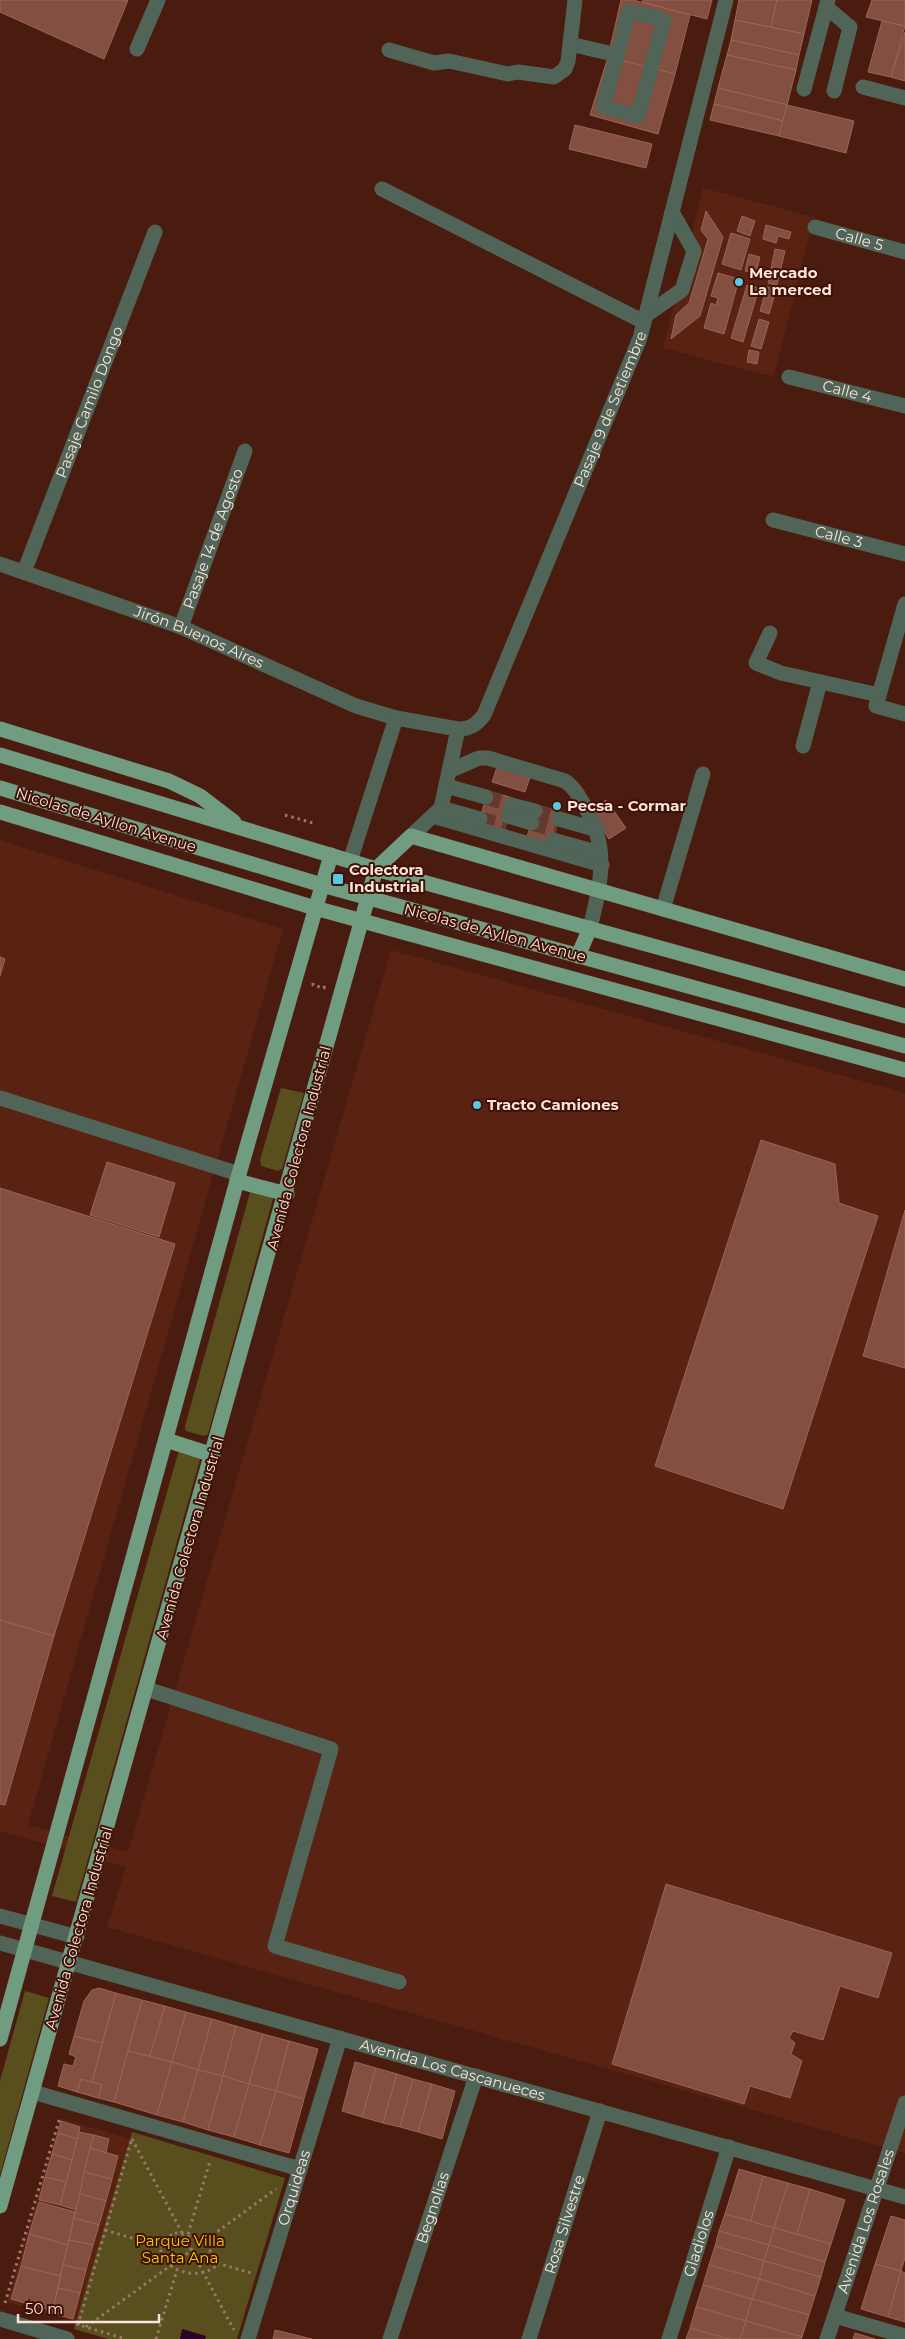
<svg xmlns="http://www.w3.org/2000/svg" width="905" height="2339" font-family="Montserrat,sans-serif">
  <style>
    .built { fill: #592213 }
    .green { fill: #594e1e }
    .water { fill: #2d0226 }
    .building { fill: #834f40; stroke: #9b6556 }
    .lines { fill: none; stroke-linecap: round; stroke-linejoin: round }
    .minor-tunnel { stroke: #653a2e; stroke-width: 15; stroke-dasharray: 15 8; stroke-linecap: butt }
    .path { stroke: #9c776d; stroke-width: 3; stroke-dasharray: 2.5 4; stroke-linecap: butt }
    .minor { stroke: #506557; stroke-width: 15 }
    .major { stroke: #709c81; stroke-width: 15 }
    .poi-dot { fill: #58c8e4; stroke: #3f1105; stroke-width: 2 }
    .labels { text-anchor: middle; stroke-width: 4; stroke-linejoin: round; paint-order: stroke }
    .street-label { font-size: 15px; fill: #fce3dc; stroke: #3f1105 }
    .poi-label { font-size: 15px; font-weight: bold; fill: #fce3dc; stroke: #3f1105; text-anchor: start }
    .park-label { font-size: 15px; fill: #eecb05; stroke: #3f1105 }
  </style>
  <rect width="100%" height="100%" fill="#4a1c0f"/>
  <g class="built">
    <polygon points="703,188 814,217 774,377 663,348"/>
    <polygon points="0,840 283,929 28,1825 128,1852 391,950 905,1093 905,2153 107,1927 126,1867 0,1831"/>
    <polygon points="60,2118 130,2139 76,2322 7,2302"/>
  </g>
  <g class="green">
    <polygon points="281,1088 304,1093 282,1169 278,1171 261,1166 260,1160"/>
    <polygon points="251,1189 274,1195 208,1434 204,1436 186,1431 185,1426"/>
    <polygon points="179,1450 201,1456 76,1902 52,1896"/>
    <polygon points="25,1991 49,1998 0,2175 0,2081"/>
    <polygon points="132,2132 285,2178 237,2339 108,2339 74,2329"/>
  </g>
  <polygon class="water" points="182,2329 206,2336 205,2339 180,2339"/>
  <g class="building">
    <polygon points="0,0 128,0 104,59 0,12"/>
    <polygon points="621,0 633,0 690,15 675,74 608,57"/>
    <polygon points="643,0 712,0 707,19 642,2"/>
    <polygon points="739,0 777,0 771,27 735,20"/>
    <polygon points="777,0 812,0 804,34 771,27"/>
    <polygon points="872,0 905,0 905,26 866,17"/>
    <polygon points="735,20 804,34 799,55 731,40"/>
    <polygon points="882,21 905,26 891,77 868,72"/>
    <polygon points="905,32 905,81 891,77"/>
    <polygon points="731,40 799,55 796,70 727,55"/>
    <polygon points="727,55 796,70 787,105 718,88"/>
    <polygon points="608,57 675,74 658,134 590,115"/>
    <polygon points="718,88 787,105 783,121 714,104"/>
    <polygon points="714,104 783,121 779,136 710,120"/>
    <polygon points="787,105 854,121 846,153 779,136"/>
    <polygon points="575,125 652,144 646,168 569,149"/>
    <polygon points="706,211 723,237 700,316 671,339 676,315 689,303 708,239 701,230"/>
    <polygon points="742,216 755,221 750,236 737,231"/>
    <polygon points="766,225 791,232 789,239 778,236 776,243 763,239"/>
    <polygon points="731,233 750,239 741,270 722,264"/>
    <polygon points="775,249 785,251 777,285 768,283"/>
    <polygon points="749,254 760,257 756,273 745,271"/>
    <polygon points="718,273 739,279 724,334 704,328 711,303 716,305 718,298 711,296"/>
    <polygon points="747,285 759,288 743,342 731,338"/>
    <polygon points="767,287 776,290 769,314 760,311"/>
    <polygon points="759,319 769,322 761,349 751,346"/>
    <polygon points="749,350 759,352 757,364 747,362"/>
    <polygon points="499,761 532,771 525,792 492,782"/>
    <polygon points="488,791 513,798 503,836 477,829"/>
    <polygon points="606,800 626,828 609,839 590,811"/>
    <polygon points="537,805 561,812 550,850 525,843"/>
    <polygon points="0,957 5,959 0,976"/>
    <polygon points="761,1140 835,1164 839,1203 878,1216 783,1509 655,1466"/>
    <polygon points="107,1162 175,1183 159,1237 90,1215"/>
    <polygon points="0,1188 175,1244 54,1636 0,1620"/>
    <polygon points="905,1210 905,1368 863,1356"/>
    <polygon points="0,1620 54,1636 5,1805 0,1804"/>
    <polygon points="666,1884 892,1953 878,1998 840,1986 823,2040 793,2031 789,2038 795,2043 791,2054 802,2061 790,2098 750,2086 744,2104 612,2064"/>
    <polygon points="99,1988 116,1993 102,2043 74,2036 84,2001 92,1990"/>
    <polygon points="116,1993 142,2000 114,2102 98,2098 102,2085 92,2082"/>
    <polygon points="142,2000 165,2006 150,2056 128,2051"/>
    <polygon points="165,2006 186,2012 172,2062 150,2056"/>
    <polygon points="186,2012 212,2019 198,2070 172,2062"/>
    <polygon points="212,2019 236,2026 223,2076 198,2070"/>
    <polygon points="236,2026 263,2034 249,2084 223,2076"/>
    <polygon points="263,2034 289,2041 276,2091 249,2084"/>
    <polygon points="74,2036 102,2043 92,2082 81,2079 77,2092 58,2086 64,2064 73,2066 76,2057 69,2054"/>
    <polygon points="289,2041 318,2049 304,2099 276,2091"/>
    <polygon points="128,2051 172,2062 157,2115 114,2102"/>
    <polygon points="172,2062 198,2070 183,2122 157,2115"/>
    <polygon points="355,2062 376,2068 362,2117 342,2111"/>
    <polygon points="376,2068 397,2074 383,2123 362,2117"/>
    <polygon points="198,2070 223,2076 208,2130 183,2122"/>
    <polygon points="397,2074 413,2079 400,2127 383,2123"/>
    <polygon points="223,2076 249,2084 234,2137 208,2130"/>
    <polygon points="81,2079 102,2085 98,2098 77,2092"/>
    <polygon points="413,2079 432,2084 418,2132 400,2127"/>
    <polygon points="249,2084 276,2091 260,2145 234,2137"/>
    <polygon points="432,2084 455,2091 442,2139 418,2132"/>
    <polygon points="276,2091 304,2099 289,2153 260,2145"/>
    <polygon points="61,2121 80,2127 77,2139 58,2133"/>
    <polygon points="79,2132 94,2135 76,2210 60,2205"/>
    <polygon points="58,2133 77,2139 72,2160 52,2154"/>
    <polygon points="94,2135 109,2139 106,2153 90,2148"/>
    <polygon points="90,2148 118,2156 112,2179 84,2172"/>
    <polygon points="52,2154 72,2160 66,2182 45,2177"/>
    <polygon points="739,2169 763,2176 751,2221 725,2214"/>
    <polygon points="84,2172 112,2179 106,2201 80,2194"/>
    <polygon points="763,2176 788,2183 774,2228 751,2221"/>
    <polygon points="45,2177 66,2182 60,2205 39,2200"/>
    <polygon points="788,2183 810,2189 797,2234 774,2228"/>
    <polygon points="810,2189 845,2200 831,2244 797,2234"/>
    <polygon points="80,2194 106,2201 99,2225 74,2218"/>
    <polygon points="39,2202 75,2212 68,2245 29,2234"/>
    <polygon points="725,2214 774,2228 769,2245 719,2231"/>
    <polygon points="891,2216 905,2220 905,2258 901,2271 875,2264"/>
    <polygon points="74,2218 99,2225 93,2245 69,2240"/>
    <polygon points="774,2228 831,2244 825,2262 769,2245"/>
    <polygon points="719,2231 769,2245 764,2261 715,2246"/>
    <polygon points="29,2234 68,2245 60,2276 21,2266"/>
    <polygon points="69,2240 93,2245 86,2270 63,2265"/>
    <polygon points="769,2245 825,2262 821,2277 764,2261"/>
    <polygon points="715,2246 764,2261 759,2279 709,2265"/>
    <polygon points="764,2261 821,2277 815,2296 759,2279"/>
    <polygon points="875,2264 901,2271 888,2317 861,2309"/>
    <polygon points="63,2265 86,2270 80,2293 58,2288"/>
    <polygon points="709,2265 759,2279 752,2299 703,2285"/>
    <polygon points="21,2266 60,2276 53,2311 11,2299"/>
    <polygon points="901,2271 905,2273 905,2322 888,2317"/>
    <polygon points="759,2279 815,2296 809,2315 752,2299"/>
    <polygon points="703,2285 752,2299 746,2321 696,2307"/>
    <polygon points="58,2288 80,2293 73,2319 52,2313"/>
    <polygon points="752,2299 809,2315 802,2337 746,2321"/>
    <polygon points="696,2307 746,2321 740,2339 729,2339 690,2328"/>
    <polygon points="746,2321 802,2337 801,2339 740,2339"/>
    <polygon points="690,2328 729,2339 686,2339"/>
    <polygon points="275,2330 312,2339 273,2339"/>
    <polygon points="855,2333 875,2339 853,2339"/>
  </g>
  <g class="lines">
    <g class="minor-tunnel">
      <polyline points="486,797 511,805"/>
      <polyline points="535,811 559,819"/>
      <polyline points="480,819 506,826"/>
      <polyline points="532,823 556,830"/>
    </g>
    <g class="path">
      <polyline points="285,815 313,823"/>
      <polyline points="313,983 313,985 324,988 325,985"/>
      <polyline points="132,2139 234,2330"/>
      <polyline points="105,2230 162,2247"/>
      <path d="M175,2233C189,2232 217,2250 217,2265C190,2290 135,2253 175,2233Z"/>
      <polyline points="188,2234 210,2161"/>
      <polyline points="217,2263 251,2273"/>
      <polyline points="5,2303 60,2117"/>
      <polyline points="76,2324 126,2339"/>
      <polyline points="78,2325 132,2138"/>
      <polyline points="86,2327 276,2189"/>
      <polyline points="156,2339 177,2270"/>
    </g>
    <g class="minor">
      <polyline points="826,7 850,27 834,91"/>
      <polyline points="570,44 617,55 629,11 664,20 638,116 603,107 617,55"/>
      <polyline points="137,49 158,0"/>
      <polyline points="389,50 434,63 449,61 508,74 518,72 554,77 565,69 568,61 575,0"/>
      <polyline points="863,87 905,98"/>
      <polyline points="804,89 828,0"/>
      <polyline points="382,189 644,322"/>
      <path id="s1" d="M815,227L905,252"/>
      <polyline points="646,315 682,290 694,251 672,212"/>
      <path id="s2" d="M789,377L905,406"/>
      <path id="s3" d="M773,520L905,554"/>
      <path id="s4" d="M0,564L181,627L356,706L396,718L458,729C470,729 476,725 484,715L640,338L726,0"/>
      <path id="s5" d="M24,572L155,232"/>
      <polyline points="905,604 876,706 905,714"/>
      <path id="s6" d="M181,627L245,451"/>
      <polyline points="770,633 756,663 781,673 879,695"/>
      <polyline points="803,746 820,682"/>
      <path d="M449,771L479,758H488L565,781C574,787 579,796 584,805C610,847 601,883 590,928"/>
      <polyline points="446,786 486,797"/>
      <polyline points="511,805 535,811"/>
      <polyline points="441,808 458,729"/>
      <polyline points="433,816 602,865"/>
      <polyline points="508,816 532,823"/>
      <polyline points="559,819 598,830"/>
      <polyline points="411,836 441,808 480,819"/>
      <polyline points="553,840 600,853"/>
      <polyline points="350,861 396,718"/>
      <polyline points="663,909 703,774"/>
      <polyline points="0,1098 239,1174"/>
      <polyline points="147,1689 331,1749 275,1946 399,1982"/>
      <polyline points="0,1916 77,1937"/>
      <path id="s7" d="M0,1943L905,2197"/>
      <polyline points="33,2092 300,2169"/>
      <polyline points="835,2316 905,2336"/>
      <polyline points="0,2319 67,2339"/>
      <path id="s8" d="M248,2339L340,2038"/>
      <path id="s9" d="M390,2339L476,2076"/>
      <path id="s10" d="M529,2339L600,2111"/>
      <path id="s11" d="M669,2339L729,2147"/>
      <path id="s12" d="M827,2339L905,2103"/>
    </g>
    <g class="major">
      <polyline points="0,729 169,781 200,796 234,822"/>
      <polyline points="0,755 376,869 905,1016"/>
      <polyline points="0,788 322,885 905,1046"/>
      <polyline points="0,812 315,908 905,1070"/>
      <polyline points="376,869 411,836 905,979"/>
      <polyline points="578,956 590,928"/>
      <polyline points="237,1181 287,1194"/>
      <polyline points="166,1440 213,1455"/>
      <polyline points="0,2039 237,1181 331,855"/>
      <polyline points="0,2206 376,869"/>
    </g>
  </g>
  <g class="poi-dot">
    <circle cx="739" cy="282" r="5"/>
    <circle cx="557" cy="806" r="5"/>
    <rect x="332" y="873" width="12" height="12" rx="2.5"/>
    <circle cx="477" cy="1105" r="5"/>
  </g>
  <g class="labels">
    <g class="street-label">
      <text dy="5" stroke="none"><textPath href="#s1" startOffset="46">Calle 5</textPath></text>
      <text dy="5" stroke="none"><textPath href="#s2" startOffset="60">Calle 4</textPath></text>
      <text dy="5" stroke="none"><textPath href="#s5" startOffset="182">Pasaje Camilo Dongo</textPath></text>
      <text dy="5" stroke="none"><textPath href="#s4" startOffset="850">Pasaje 9 de Setiembre</textPath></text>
      <text dy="5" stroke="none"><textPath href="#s3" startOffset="68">Calle 3</textPath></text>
      <text dy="5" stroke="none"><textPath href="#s6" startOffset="94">Pasaje 14 de Agosto</textPath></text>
      <text dy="5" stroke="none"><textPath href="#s4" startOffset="212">Jirón Buenos Aires</textPath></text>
      <text transform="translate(106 820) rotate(17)" y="5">Nicolas de Ayllon Avenue</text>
      <text transform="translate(495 933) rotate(15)" y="5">Nicolas de Ayllon Avenue</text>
      <text transform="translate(299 1148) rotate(-75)" y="5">Avenida Colectora Industrial</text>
      <text transform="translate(190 1538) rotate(-74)" y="5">Avenida Colectora Industrial</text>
      <text transform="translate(79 1928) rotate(-74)" y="5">Avenida Colectora Industrial</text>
      <text dy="5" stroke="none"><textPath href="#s7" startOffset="470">Avenida Los Cascanueces</textPath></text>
      <text dy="5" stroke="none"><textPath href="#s8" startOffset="158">Orquideas</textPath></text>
      <text dy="5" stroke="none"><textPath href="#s9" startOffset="138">Begnolias</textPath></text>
      <text dy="5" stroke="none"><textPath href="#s12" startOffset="124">Avenida Los Rosales</textPath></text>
      <text dy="5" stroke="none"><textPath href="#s10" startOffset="120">Rosa Silvestre</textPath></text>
      <text dy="5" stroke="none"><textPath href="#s11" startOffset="100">Gladiolos</textPath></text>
    </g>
    <g class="poi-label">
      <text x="749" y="278">Mercado<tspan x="749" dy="17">La merced</tspan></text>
      <text x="567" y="811">Pecsa - Cormar</text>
      <text x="349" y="875">Colectora<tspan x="349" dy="17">Industrial</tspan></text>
      <text x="487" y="1110">Tracto Camiones</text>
    </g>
    <g class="park-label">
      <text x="180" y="2246">Parque Villa<tspan x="180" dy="17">Santa Ana</tspan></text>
    </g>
  </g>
  <path d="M18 2314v8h141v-8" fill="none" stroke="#fce3dc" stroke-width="2.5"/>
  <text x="25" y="2314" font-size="15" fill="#fce3dc" stroke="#3f1105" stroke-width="4" paint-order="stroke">50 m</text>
</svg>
